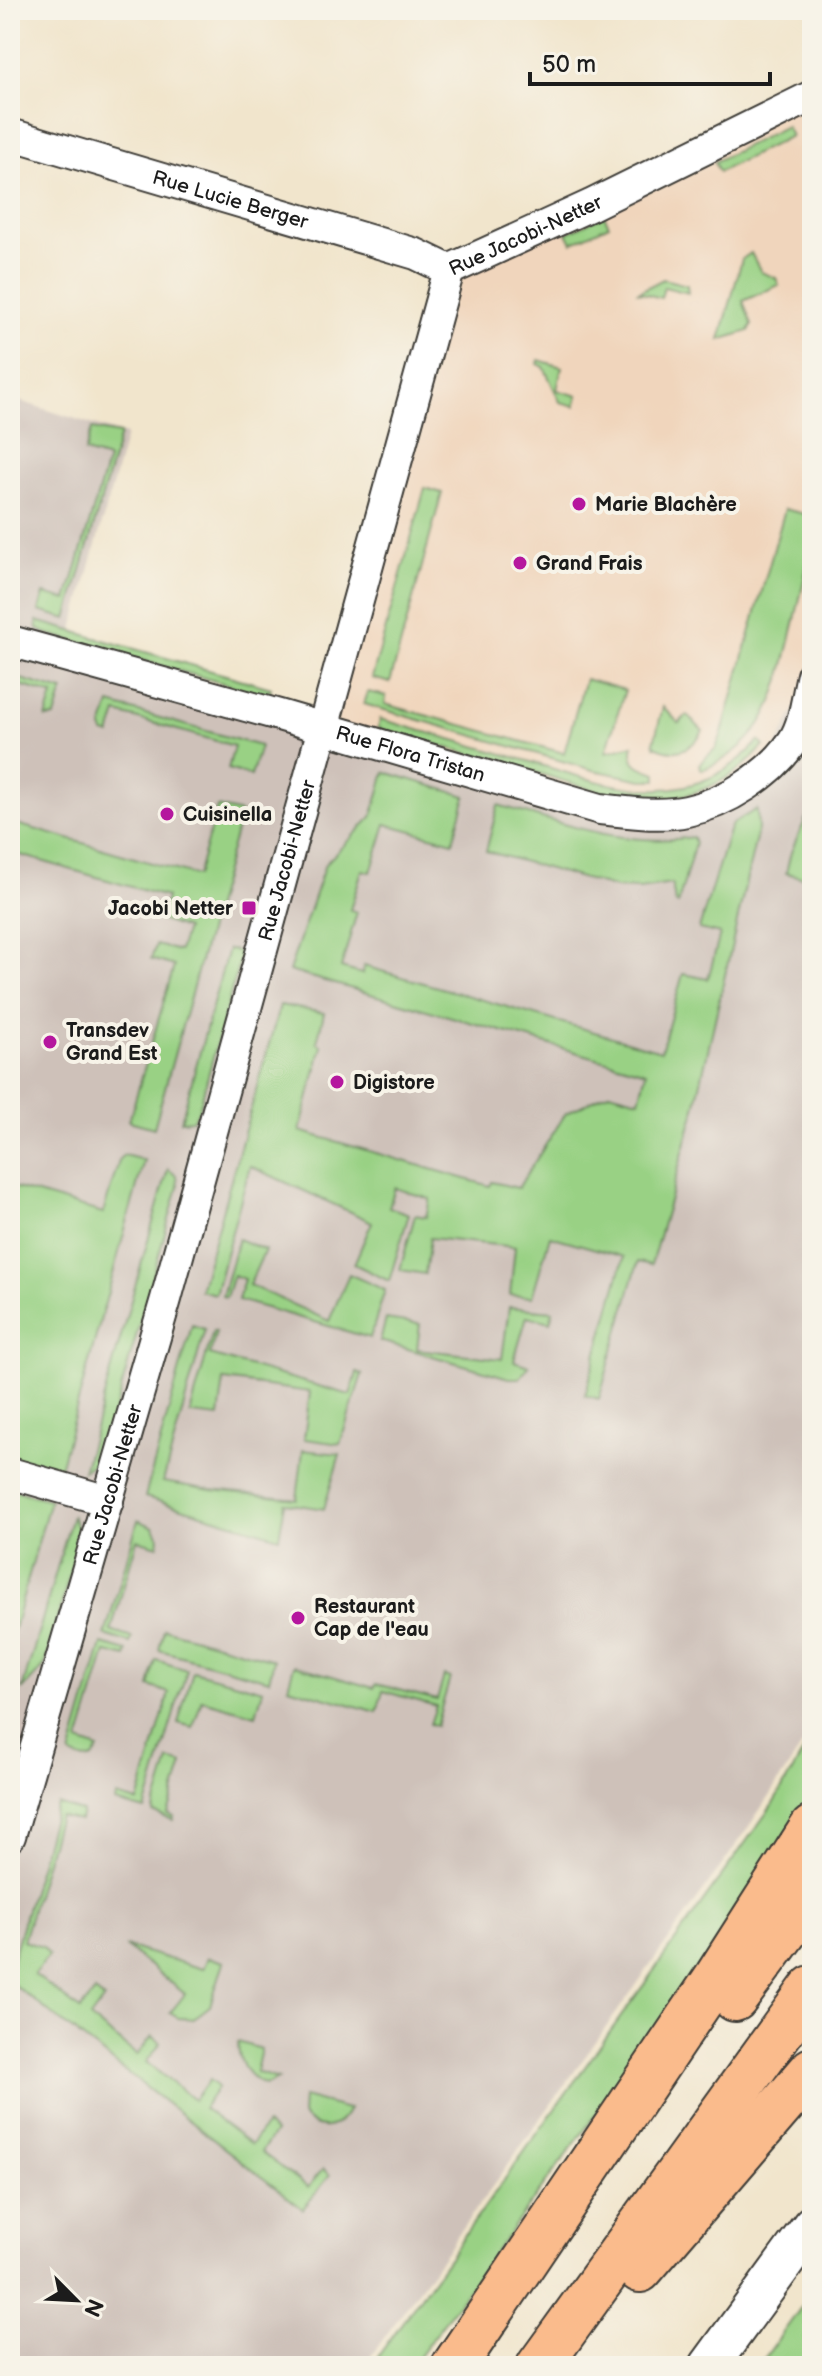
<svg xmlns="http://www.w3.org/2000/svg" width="822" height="2376" font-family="'Balsamiq Sans',sans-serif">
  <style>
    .built { fill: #f0d5bc }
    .industrial { fill: #cec1b9 }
    .green { fill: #99d184; stroke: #5a7650; stroke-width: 2 }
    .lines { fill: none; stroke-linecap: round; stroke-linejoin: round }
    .minor-casing { stroke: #3c3a36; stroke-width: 34 }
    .tertiary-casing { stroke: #3c3a36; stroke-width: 42 }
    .trunk-casing { stroke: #3c3a36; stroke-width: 48 }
    .minor { stroke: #fff; stroke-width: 30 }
    .tertiary { stroke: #fff; stroke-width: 38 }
    .trunk { stroke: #fabb8c; stroke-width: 44 }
    .poi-dot { fill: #b5179e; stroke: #f7f3e8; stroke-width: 3 }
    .labels { text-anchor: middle; stroke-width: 8; stroke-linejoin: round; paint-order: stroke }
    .street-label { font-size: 20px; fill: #1c1c1c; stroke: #f7f3e8 }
    .poi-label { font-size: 20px; font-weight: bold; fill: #1c1c1c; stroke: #f7f3e8; text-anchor: start }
  </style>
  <rect width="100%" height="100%" fill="#f7f3e8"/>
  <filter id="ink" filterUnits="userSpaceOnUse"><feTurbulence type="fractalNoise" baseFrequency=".0125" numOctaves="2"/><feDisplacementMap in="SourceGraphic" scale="16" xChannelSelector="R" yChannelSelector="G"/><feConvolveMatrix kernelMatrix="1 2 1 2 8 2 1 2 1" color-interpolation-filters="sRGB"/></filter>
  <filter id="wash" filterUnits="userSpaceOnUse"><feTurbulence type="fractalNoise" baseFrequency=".006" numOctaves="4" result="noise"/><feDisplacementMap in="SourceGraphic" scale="32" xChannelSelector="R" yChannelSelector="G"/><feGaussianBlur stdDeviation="1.8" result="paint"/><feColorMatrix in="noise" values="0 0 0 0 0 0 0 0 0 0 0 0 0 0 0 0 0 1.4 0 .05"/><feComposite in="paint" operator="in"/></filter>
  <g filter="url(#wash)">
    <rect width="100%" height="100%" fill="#f1e5cc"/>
    <polygon class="built" points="812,92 812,675 764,771 643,813 321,729 449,270"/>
    <polygon class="industrial" points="10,398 126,435 73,629 321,729 643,813 764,771 812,675 812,1731 742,1837 364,2366 10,2366"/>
    <g class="green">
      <polygon points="786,126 791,136 719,172 714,162"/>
      <polygon points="604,215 609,225 572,243 567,233"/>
      <polygon points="751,253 761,272 776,278 779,285 743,301 752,325 749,331 720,340 742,259"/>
      <polygon points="663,279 687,285 688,293 664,287 661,298 638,292"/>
      <polygon points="539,360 562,367 557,390 578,396 575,406 560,402 544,367 538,364"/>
      <polygon points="92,429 120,434 67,619 39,611 44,594 67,600 108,459 85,452"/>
      <polygon points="425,488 442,493 390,683 372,678"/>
      <path d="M785,509L812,516C812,555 803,583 795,620C779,685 772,742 702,770L699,764L716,748L722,733Z"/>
      <polygon points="37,621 271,688 268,696 45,633 38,629"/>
      <polygon points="10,676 63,691 55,717 46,718 53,695 10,682"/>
      <path d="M585,679L625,690L606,752L633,745C628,764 641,768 657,773V780H642L593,770L364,704L368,692L386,696L385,704L564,753Z"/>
      <polygon points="110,704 260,746 251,776 228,769 234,746 117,713 110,735 104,733 102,728"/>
      <path d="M663,707L679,723L687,715L703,731C691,751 676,756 655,746L654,742Z"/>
      <path d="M380,719C427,732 474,746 521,759C606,784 688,820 759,741L764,746C738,776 703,795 664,799C623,802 581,786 544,775C488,759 433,744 378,728Z"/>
      <polygon points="385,772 466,796 453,842 386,824 371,872 362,870 350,910 357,912 341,968 362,974 364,966 661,1051 683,974 708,979 720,934 699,929 729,831 732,824 757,809 758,829 693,1117 651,1265 638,1262 599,1399 585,1395 624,1257 550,1236 532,1297 510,1295 515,1247 430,1238 425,1274 400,1270 415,1215 426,1217 430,1199 395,1188 389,1207 409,1214 389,1281 354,1264 372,1222 250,1166 215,1294 200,1290 280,1005 324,1013 317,1042 322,1046 300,1131 490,1186 492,1182 518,1188 566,1113 610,1092 639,1100 646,1072 289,971 325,864 372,817"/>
      <path d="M498,805C562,823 625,848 693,837L695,843L678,904L675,903L672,884L640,889L616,888L486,851Z"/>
      <polygon points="812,805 812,880 786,873 791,852"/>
      <polygon points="217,807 241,813 154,1128 129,1121 174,966 151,959 156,945 179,951 186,929 160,920 166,897 10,852 10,822 197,876"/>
      <polygon points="228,949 242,952 198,1112 192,1120 181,1121"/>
      <polygon points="124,1155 144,1160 59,1472 10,1458 10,1186 103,1213 120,1158"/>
      <polygon points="168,1169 177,1176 178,1187 104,1450 97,1461 83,1471"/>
      <polygon points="238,1239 265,1250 249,1285 329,1321 349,1274 385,1290 370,1338 238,1300 244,1279 233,1275 226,1297 222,1296"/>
      <polygon points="509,1307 553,1311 550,1322 527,1316 514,1361 529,1366 520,1378 509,1378 380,1341 386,1319 420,1324 417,1349 502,1359"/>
      <polygon points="192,1325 205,1329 163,1482 211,1490 297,1499 303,1450 340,1454 324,1509 285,1503 279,1537 145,1497"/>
      <polygon points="213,1331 216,1332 210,1355 350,1395 357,1373 362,1374 340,1444 304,1439 310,1392 224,1380 219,1417 190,1414"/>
      <polygon points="10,1489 50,1500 10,1643 10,1527 13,1517 10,1516"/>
      <polygon points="72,1516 78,1530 78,1544 44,1667 22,1690"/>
      <polygon points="138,1520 154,1527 159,1537 158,1546 137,1540 111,1631 132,1638 130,1643 105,1635"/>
      <polygon points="164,1629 274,1660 269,1680 159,1650"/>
      <polygon points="102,1644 127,1651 126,1657 106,1652 79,1742 99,1749 93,1758 85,1760 70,1755"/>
      <polygon points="156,1660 187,1670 145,1810 115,1802 116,1796 138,1802 169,1693 149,1686"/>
      <polygon points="294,1665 374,1688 376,1684 437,1700 444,1676 450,1678 436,1726 430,1724 436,1706 383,1691 377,1712 288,1687"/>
      <polygon points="193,1671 263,1690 256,1715 202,1700 193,1727 178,1723"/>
      <polygon points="812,1737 812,1819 412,2366 371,2366 773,1804"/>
      <polygon points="169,1760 183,1764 168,1814 174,1817 173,1820 153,1813"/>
      <polygon points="57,1804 82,1812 80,1821 59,1816 23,1941 43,1947 49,1955 34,1974 80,2010 95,1992 104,1999 90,2018 137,2055 152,2036 161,2043 146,2062 194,2100 209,2080 218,2087 203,2108 251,2144 266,2125 275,2132 261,2152 308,2187 323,2169 330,2175 303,2209 10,1982 12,1961"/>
      <polygon points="125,1946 203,1969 208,1957 224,1962 210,2006 193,2019 178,2018 170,2013 185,1994"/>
      <path d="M238,2042L261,2049L256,2072L278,2079L266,2085C247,2078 238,2062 238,2042Z"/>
      <path d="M303,2097L348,2109H349C338,2131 317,2133 302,2115Z"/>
      <polygon points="812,2292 812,2355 802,2366 759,2366"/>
    </g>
  </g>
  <g filter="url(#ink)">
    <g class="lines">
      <defs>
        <g id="minor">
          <path id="s1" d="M10,134L416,254L449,270"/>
          <path id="s2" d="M449,270L591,205L812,96"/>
          <path id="s3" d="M10,641L279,715L600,809C628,812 659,817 687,811C726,803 771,774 793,741C805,723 807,695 812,675"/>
          <polyline points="10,1473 108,1501"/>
          <path id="s4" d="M10,1836L166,1299L449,270"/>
        </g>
        <polyline id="tertiary" points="709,2366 812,2225"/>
        <g id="trunk">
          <polyline points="735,1999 812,1895"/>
          <polyline points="640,2270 812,2070"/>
          <polyline points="454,2366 716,1978 812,1828"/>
          <polyline points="539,2366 812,1988"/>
        </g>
      </defs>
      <use href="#minor" class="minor-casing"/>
      <use href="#tertiary" class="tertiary-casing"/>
      <use href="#trunk" class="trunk-casing"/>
      <use href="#minor" class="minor"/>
      <use href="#tertiary" class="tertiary"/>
      <use href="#trunk" class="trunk"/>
    </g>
  </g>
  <g class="poi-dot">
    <circle cx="579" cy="504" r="8"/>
    <circle cx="520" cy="563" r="8"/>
    <circle cx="167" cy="814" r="8"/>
    <rect x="241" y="900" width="16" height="16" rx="4"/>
    <circle cx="50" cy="1042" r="8"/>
    <circle cx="337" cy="1082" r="8"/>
    <circle cx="298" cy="1618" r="8"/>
  </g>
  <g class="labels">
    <g class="street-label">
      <text dy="7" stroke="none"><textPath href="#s1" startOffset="230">Rue Lucie Berger</textPath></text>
      <text dy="7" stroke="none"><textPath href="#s2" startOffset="84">Rue Jacobi-Netter</textPath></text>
      <text dy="7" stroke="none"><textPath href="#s3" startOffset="416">Rue Flora Tristan</textPath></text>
      <text dy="7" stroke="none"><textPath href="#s4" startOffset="1014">Rue Jacobi-Netter</textPath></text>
      <text dy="7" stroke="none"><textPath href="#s4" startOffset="366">Rue Jacobi-Netter</textPath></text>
    </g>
    <g class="poi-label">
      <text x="595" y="511">Marie Blachère</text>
      <text x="536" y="570">Grand Frais</text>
      <text x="183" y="821">Cuisinella</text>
      <text x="233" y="915" text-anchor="end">Jacobi Netter</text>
      <text x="66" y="1037">Transdev<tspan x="66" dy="23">Grand Est</tspan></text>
      <text x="353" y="1089">Digistore</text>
      <text x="314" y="1613">Restaurant<tspan x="314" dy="23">Cap de l'eau</tspan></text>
    </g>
  </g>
  <rect width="822" height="2376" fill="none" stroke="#f7f3e8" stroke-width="40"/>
  <g transform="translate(76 2300) rotate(114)" stroke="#f7f3e8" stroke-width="6" paint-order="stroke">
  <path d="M0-6L14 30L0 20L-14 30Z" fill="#1c1c1c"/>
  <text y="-12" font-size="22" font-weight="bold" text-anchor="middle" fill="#1c1c1c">N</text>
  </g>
  <path d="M530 72v12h240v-12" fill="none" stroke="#1c1c1c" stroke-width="4"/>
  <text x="542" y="72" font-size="24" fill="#1c1c1c" stroke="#f7f3e8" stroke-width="6" paint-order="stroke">50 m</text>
</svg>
